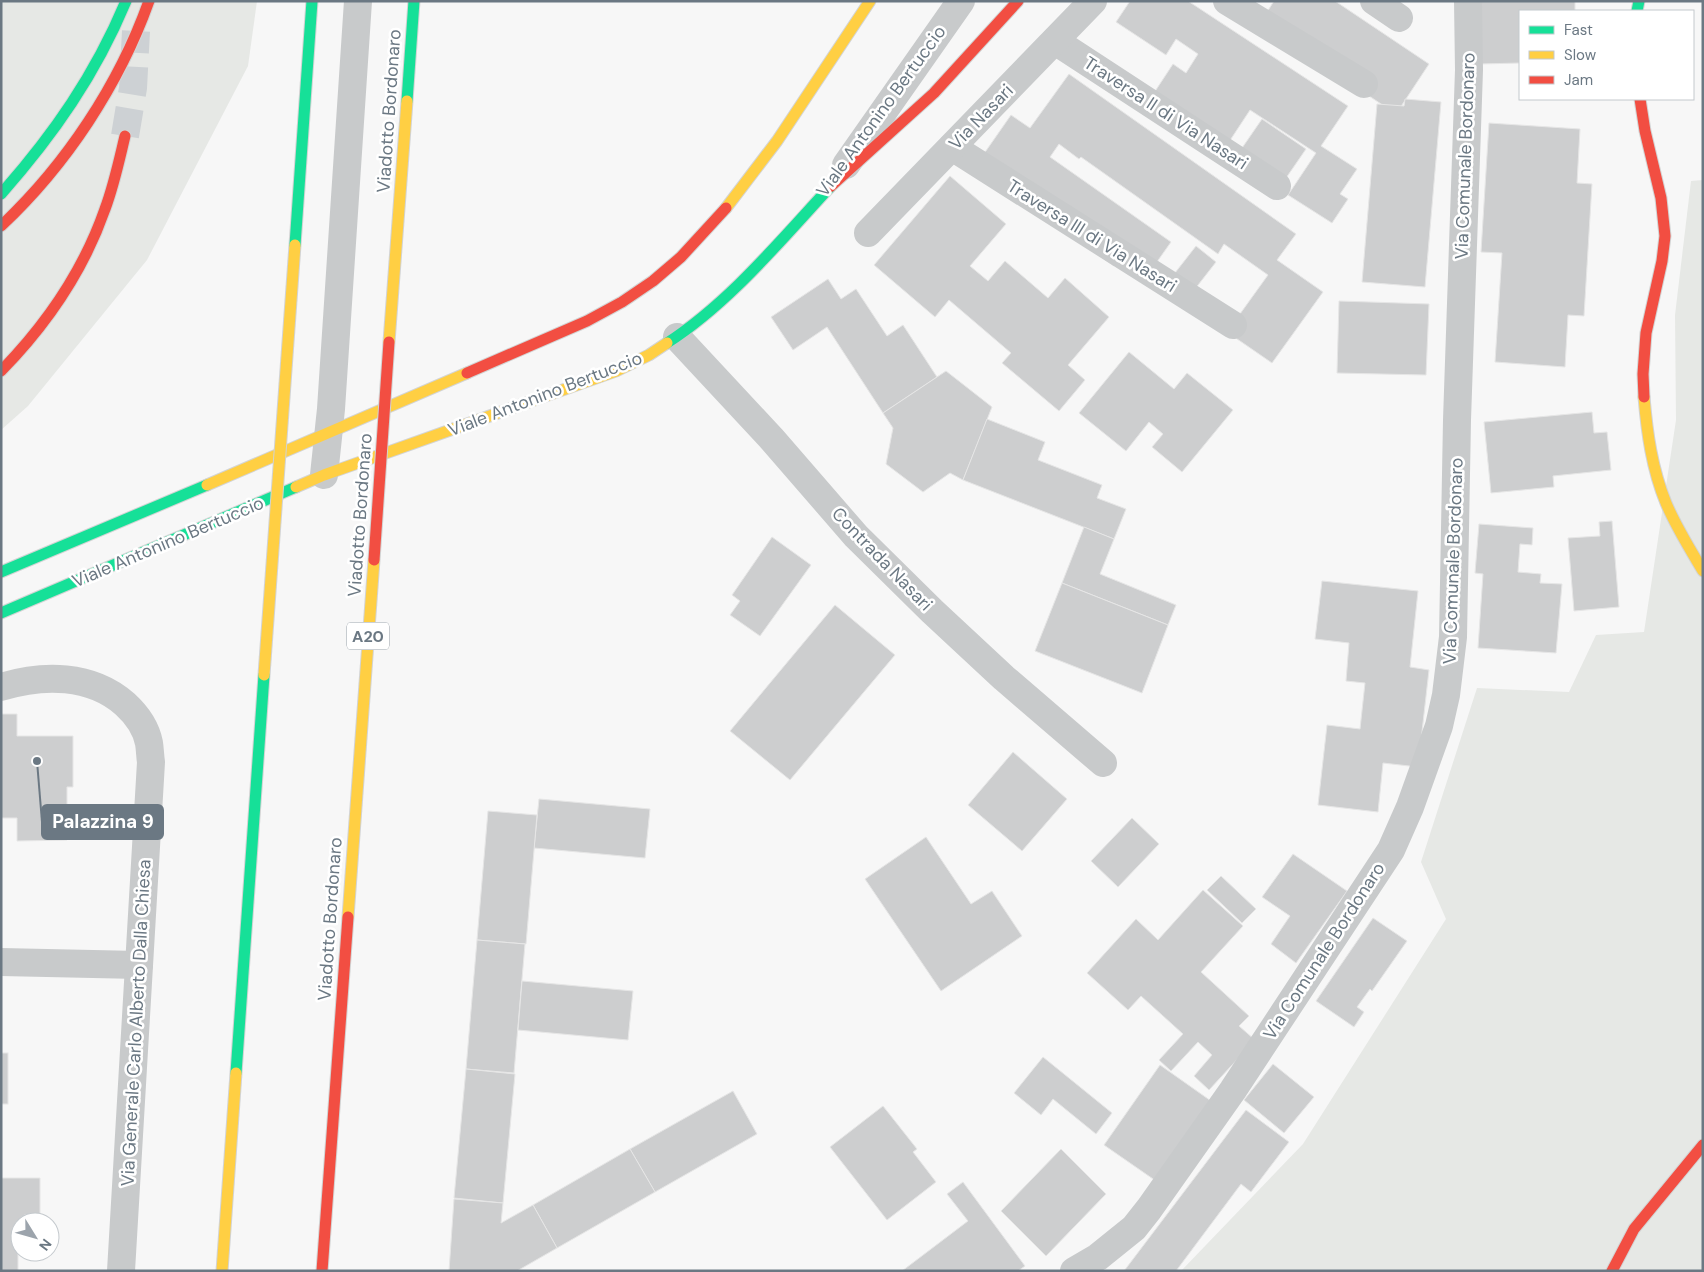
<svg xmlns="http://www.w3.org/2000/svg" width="1704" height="1272" font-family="'DM Sans',sans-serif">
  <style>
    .green { fill: #e6e8e5 }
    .building { fill: #cdcecf; stroke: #e6e6e6 }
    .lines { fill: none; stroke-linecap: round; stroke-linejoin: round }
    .highway-tunnel { stroke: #cdd1d4; stroke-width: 28; stroke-dasharray: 28 14; stroke-linecap: butt }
    .fast-casing { stroke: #d3d4d4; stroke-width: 13 }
    .slow-casing { stroke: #d3d4d4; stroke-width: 13 }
    .jam-casing { stroke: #d3d4d4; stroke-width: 13 }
    .street { stroke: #c8cacb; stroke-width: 28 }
    .fast { stroke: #16e098; stroke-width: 11 }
    .slow { stroke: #ffcf43; stroke-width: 11 }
    .jam { stroke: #f24e42; stroke-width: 11 }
    .fast-bridge-casing { stroke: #d2d3d3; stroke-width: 13; stroke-linecap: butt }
    .slow-bridge-casing { stroke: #d2d3d3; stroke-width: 13; stroke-linecap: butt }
    .jam-bridge-casing { stroke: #d2d3d3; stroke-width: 13; stroke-linecap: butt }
    .fast-bridge { stroke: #16e098; stroke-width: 11 }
    .slow-bridge { stroke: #ffcf43; stroke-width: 11 }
    .jam-bridge { stroke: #f24e42; stroke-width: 11 }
    .labels { text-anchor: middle; stroke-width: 5; stroke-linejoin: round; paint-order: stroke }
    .shield { fill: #fff; stroke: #97a0a8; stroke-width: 1 }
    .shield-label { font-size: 16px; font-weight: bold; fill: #6b7883 }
    .street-label { font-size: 18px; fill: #6b7883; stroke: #fff }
    .leader { fill: none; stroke: #6b7883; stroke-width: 2 }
    .callout-dot { fill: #6b7883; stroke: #fff; stroke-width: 2 }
    .callout { fill: #6b7883; stroke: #6b7883; stroke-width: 2 }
    .callout-label { font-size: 19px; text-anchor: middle; font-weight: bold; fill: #fff }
  </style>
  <rect width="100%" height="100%" fill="#f7f7f7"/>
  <g class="green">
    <polygon points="1,1 257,1 248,66 147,260 28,406 1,430"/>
    <polygon points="1703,180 1703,1271 1181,1271 1303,1144 1446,919 1421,862 1477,688 1569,692 1596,635 1644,632 1676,420 1675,315 1691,181"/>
  </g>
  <g class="building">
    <polygon points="1130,1 1188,1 1348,106 1321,146 1357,169 1340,194 1348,199 1332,223 1288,195 1316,153 1250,110 1223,151 1148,102 1173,64 1186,73 1198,54 1176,39 1166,55 1116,22"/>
    <polygon points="1274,1 1335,1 1429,64 1396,114 1260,23"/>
    <polygon points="1477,1 1575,1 1575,11 1520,11 1520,63 1479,64"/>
    <polygon points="1069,74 1296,234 1277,260 1323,292 1272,363 1227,332 1268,275 1224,244 1218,254 1081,157 1079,159 1059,144 1050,157 1171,242 1147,276 1120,257 1114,266 974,168 1011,115 1030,128"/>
    <polygon points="1405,99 1441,102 1425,287 1362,282 1377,104 1404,106"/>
    <polygon points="1262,119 1306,149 1275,194 1231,164"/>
    <polygon points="1489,123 1580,129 1577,183 1592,184 1584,316 1568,315 1565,367 1495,362 1502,253 1481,252"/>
    <polygon points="950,176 1006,224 970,266 988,281 1005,261 1048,298 1065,278 1109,317 1068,365 1085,380 1059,411 1002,363 1011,353 949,300 935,317 874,265"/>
    <polygon points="1196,246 1216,262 1191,294 1171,278"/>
    <polygon points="828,279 841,299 856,289 887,336 903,325 937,377 883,413 827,327 793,350 771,317"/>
    <polygon points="1339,301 1429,304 1426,375 1337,373"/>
    <polygon points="1129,352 1174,389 1187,373 1233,410 1182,472 1152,447 1163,434 1149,422 1126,451 1079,413"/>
    <polygon points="946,371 992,407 963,480 950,473 923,492 886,464 893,428 883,413"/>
    <polygon points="1592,412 1594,433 1607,432 1611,470 1553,476 1554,487 1491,493 1484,422"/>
    <polygon points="987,419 1045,442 1038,460 1102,485 1097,498 1126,509 1114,539 963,480"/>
    <polygon points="1612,521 1619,607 1574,611 1568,538 1600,536 1599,522"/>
    <polygon points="1479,524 1533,528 1532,545 1520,544 1518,572 1541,574 1540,583 1562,584 1556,653 1478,648 1483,574 1475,573"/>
    <polygon points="1084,527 1114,539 1100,574 1176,605 1168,625 1062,583"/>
    <polygon points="772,537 811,565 760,636 730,615 740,601 732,595"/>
    <polygon points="1322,581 1418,591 1410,667 1429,670 1418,767 1383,763 1378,812 1318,805 1327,725 1360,729 1365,683 1346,681 1349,643 1315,639"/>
    <polygon points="1062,583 1168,625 1142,693 1035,651"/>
    <polygon points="835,605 895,655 790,780 730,731"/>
    <polygon points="1,714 17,714 17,736 73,736 73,787 67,787 67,840 17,841 17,818 1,818"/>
    <polygon points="1013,752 1067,799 1022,851 968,805"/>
    <polygon points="539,799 650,809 645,858 534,848"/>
    <polygon points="488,811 537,815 526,944 477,940"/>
    <polygon points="1132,818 1159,844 1118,887 1091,861"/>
    <polygon points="926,837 971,904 992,891 1022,936 941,991 865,879"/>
    <polygon points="1293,854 1347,891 1296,963 1271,944 1290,916 1262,897"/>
    <polygon points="1221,876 1256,909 1242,923 1207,890"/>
    <polygon points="1203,890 1243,926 1201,972 1249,1016 1239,1026 1255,1040 1209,1090 1194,1076 1212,1055 1198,1042 1171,1071 1159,1060 1183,1034 1141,996 1128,1010 1087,973 1136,919 1158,940"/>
    <polygon points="1373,918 1407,941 1372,991 1370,989 1357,1007 1364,1012 1354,1027 1316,1001"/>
    <polygon points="477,940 525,944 514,1073 466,1069"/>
    <polygon points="522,981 633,991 628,1040 518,1030"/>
    <rect x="1" y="1053" width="7" height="51"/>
    <polygon points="1043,1057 1112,1113 1096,1134 1053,1099 1041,1115 1014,1093"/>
    <polygon points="1273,1064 1314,1097 1284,1133 1244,1100"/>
    <polygon points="1160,1065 1211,1101 1156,1181 1104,1145"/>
    <polygon points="466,1069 515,1074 503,1203 454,1198"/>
    <polygon points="733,1091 757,1134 655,1192 630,1149"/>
    <polygon points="883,1106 917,1149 913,1152 936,1182 887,1220 830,1147"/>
    <polygon points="1246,1110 1289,1142 1251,1192 1241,1184 1176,1271 1124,1271"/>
    <polygon points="630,1149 655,1192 557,1248 533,1205"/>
    <polygon points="1061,1149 1106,1194 1046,1256 1001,1211"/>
    <polygon points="1,1178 40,1178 40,1222 20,1222 20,1228 18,1228 18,1271 1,1271"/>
    <polygon points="963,1182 1025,1266 1018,1271 902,1271 968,1221 947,1194"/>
    <polygon points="454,1199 503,1203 501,1223 533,1205 557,1248 517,1271 449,1271"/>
  </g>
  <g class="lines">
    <polyline class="highway-tunnel" points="125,136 133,88 136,31"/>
    <defs>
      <g id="fast">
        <polyline points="1637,11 1639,1"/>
        <path d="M1,194C54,134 95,75 126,1"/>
        <path d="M667,343C729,303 780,241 830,187"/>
        <polyline points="1,572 207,485"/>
        <polyline points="1,613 296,487"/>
      </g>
      <g id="slow">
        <polyline points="726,208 777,141 870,1"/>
        <path d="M1644,397C1647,433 1652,469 1666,503C1676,527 1690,549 1703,571"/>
        <polyline points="207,485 467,373"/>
        <polyline points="296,487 324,475 616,371 649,355 667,343"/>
      </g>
      <g id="jam">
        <polyline points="1640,99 1645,131 1661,198 1665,236 1662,261 1646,333 1643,374 1644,397"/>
        <polyline points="830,187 934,93 1018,1"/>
        <path d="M1,226C66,165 119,85 149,1"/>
        <path d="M1,371C47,324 83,272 105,209C114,185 119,161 125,136"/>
        <polyline points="467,373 587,321 622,302 653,281 681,257 726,208"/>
        <polyline points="1612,1271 1634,1229 1703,1145"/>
      </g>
    </defs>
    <use href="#fast" class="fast-casing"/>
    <use href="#slow" class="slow-casing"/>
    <use href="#jam" class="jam-casing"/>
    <g class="street">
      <polyline points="1227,1 1364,84"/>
      <polyline points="1374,1 1399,18"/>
      <polyline points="1055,41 1277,186"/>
      <polyline points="952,147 1233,325"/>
      <polyline points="846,165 961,1"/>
      <polyline points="868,233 1093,1"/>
      <polyline points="677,337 771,438 856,536 932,611 1004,678 1103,763"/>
      <polyline points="324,475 331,409 358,1"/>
      <path d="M1,687C43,674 91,674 125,704C136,714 146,728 149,743C150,749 150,756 151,762L121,1271"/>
      <polyline points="1,962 139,965"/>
      <polyline points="1074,1271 1098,1257 1134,1228 1149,1209 1233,1090 1391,850 1410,807 1439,726 1446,695 1453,637 1457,420 1469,70 1468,1"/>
    </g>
    <use href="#fast" class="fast"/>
    <use href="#slow" class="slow"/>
    <use href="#jam" class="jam"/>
    <defs>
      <g id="fast-bridge">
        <polyline points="407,101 414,1"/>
        <polyline points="295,245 312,1"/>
        <polyline points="236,1073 264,675"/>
      </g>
      <g id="slow-bridge">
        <polyline points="389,342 407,101"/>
        <polyline points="264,675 295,245"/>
        <polyline points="348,917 374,560"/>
        <polyline points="222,1271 236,1073"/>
      </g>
      <g id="jam-bridge">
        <polyline points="374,560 389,342"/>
        <polyline points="322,1271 348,917"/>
      </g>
    </defs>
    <use href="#fast-bridge" class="fast-bridge-casing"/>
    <use href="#slow-bridge" class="slow-bridge-casing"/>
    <use href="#jam-bridge" class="jam-bridge-casing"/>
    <use href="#fast-bridge" class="fast-bridge"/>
    <use href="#slow-bridge" class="slow-bridge"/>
    <use href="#jam-bridge" class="jam-bridge"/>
  </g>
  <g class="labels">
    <rect class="shield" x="347" y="622.5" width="42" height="27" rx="4"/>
    <g class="shield-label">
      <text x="368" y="642">A20</text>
    </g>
    <g class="street-label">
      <text transform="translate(389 111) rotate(-86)" y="6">Viadotto Bordonaro</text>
      <text transform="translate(881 111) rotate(-54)" y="6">Viale Antonino Bertuccio</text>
      <text transform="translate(1166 113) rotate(33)" y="6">Traversa II di Via Nasari</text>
      <text transform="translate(981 117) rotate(-46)" y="6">Via Nasari</text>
      <text transform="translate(1465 156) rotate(-88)" y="6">Via Comunale Bordonaro</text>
      <text transform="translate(1092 236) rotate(32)" y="6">Traversa III di Via Nasari</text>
      <text transform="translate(545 394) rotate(-21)" y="6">Viale Antonino Bertuccio</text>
      <text transform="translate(360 515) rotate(-86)" y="6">Viadotto Bordonaro</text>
      <text transform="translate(168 542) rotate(-23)" y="6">Viale Antonino Bertuccio</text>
      <text transform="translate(882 559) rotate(46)" y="6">Contrada Nasari</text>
      <text transform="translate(1453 561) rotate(-88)" y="6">Via Comunale Bordonaro</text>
      <text transform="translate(330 919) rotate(-86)" y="6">Viadotto Bordonaro</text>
      <text transform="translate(1324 951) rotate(-57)" y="6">Via Comunale Bordonaro</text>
      <text transform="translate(136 1023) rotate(-87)" y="6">Via Generale Carlo Alberto Dalla Chiesa</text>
    </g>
  </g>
  <path class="leader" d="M37 761L42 822"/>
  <circle class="callout-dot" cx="37" cy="761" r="5"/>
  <rect class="callout" x="42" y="805" width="121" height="34" rx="5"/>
  <g class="callout-label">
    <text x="103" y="828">Palazzina 9</text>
  </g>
  <rect width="1704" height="1272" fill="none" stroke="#6b7883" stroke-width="5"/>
  <rect x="1519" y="10" width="175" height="90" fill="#ffffff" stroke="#c4c9cd"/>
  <rect x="1529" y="26" width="25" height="8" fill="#16e098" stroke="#c4c9cd"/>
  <text x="1564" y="35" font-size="15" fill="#6b7883">Fast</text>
  <rect x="1529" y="51" width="25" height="8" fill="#ffcf43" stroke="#c4c9cd"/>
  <text x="1564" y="60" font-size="15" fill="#6b7883">Slow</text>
  <rect x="1529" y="76" width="25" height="8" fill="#f24e42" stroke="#c4c9cd"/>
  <text x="1564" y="85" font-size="15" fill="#6b7883">Jam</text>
  <g transform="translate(35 1237) rotate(127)"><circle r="24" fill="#ffffff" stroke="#c4c9cd"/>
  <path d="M0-4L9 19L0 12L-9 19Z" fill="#9ca4ac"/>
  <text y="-8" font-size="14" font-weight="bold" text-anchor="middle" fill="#6b7883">N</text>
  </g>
</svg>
